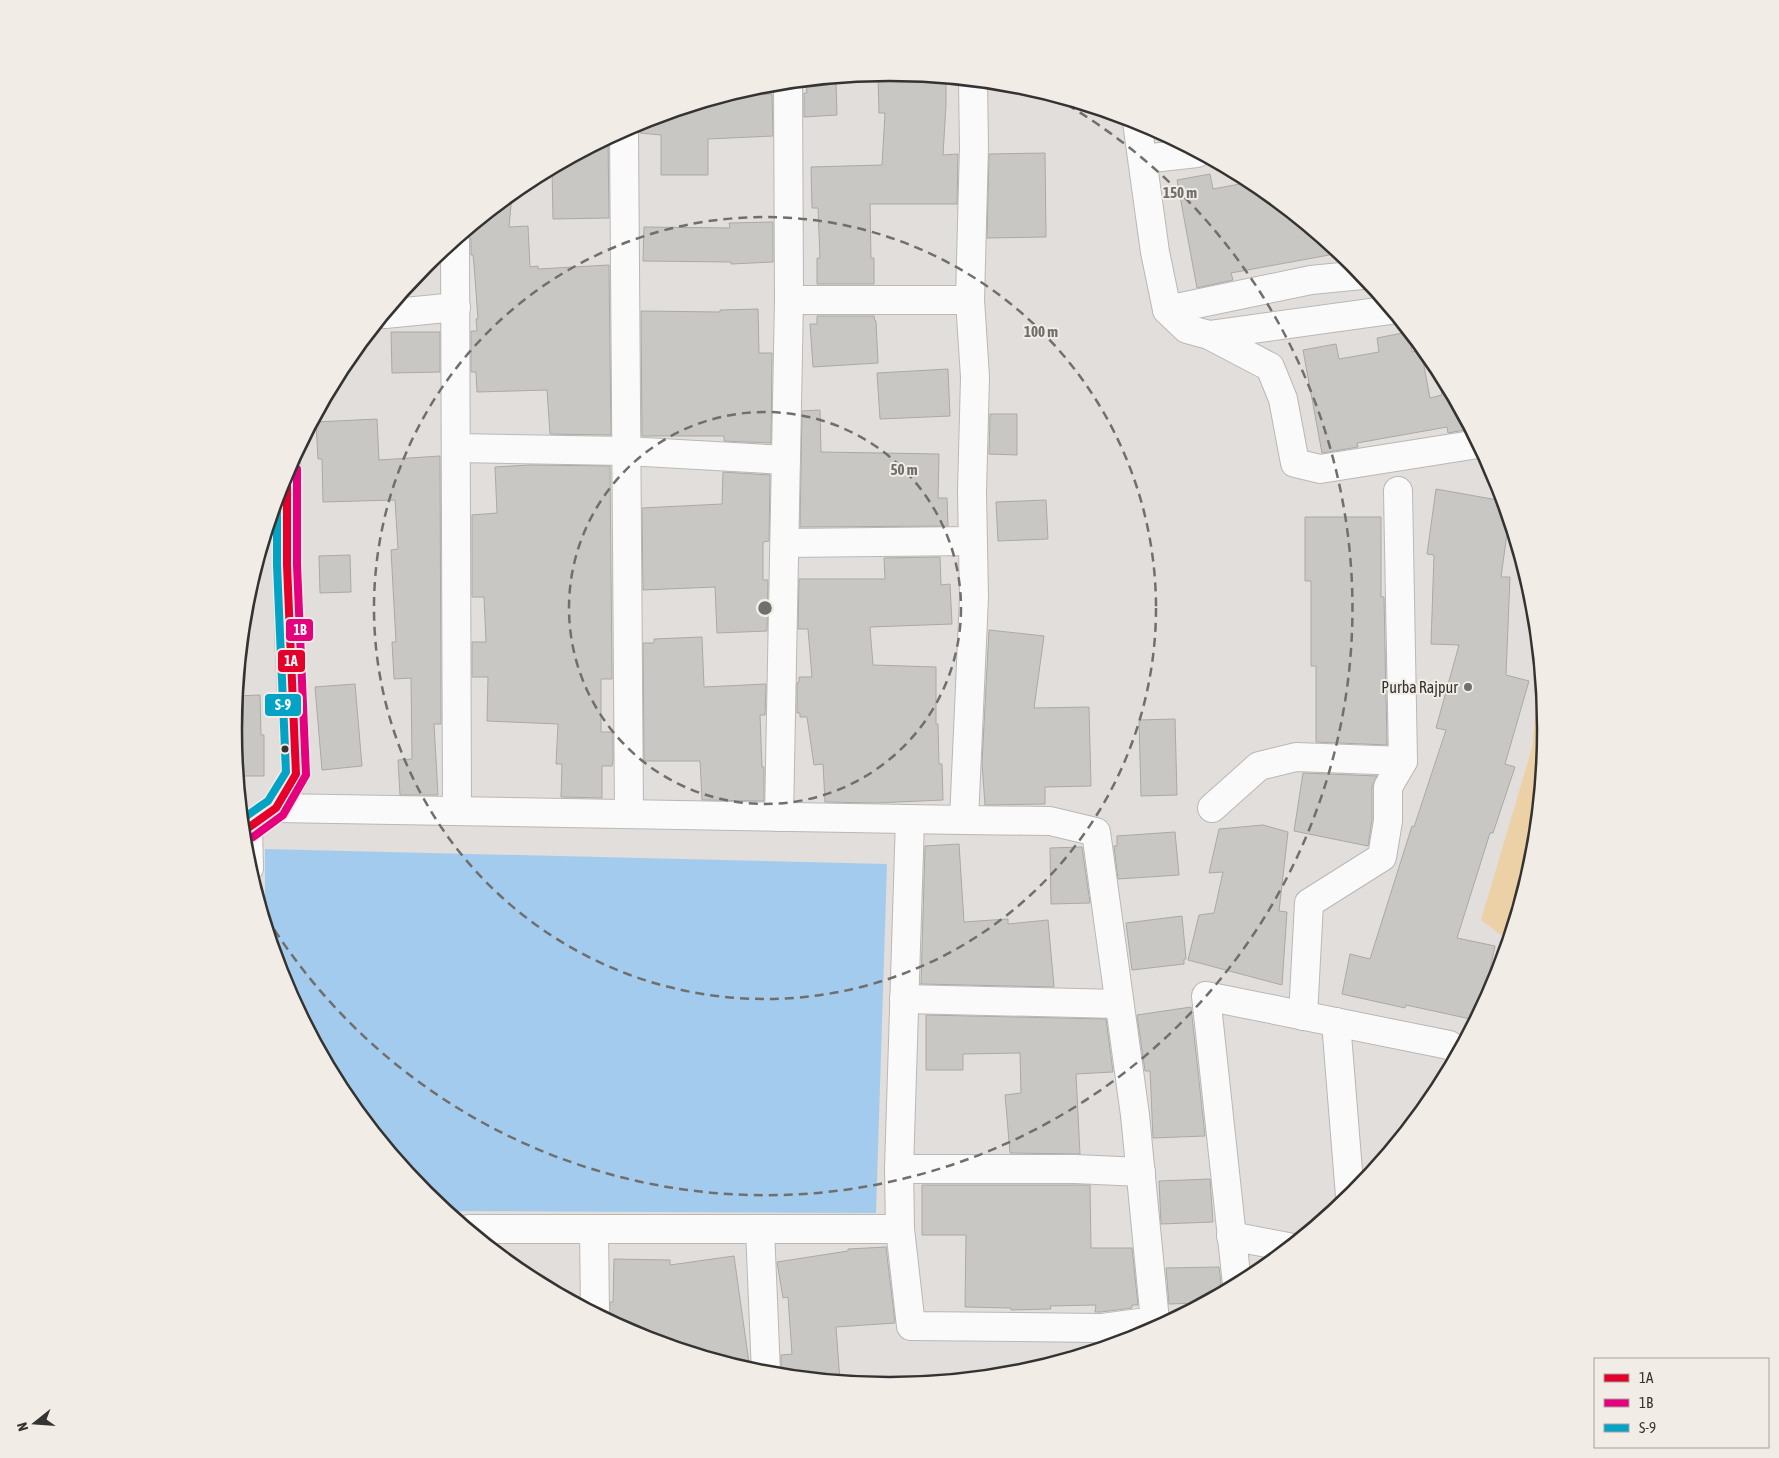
<svg xmlns="http://www.w3.org/2000/svg" width="1779" height="1458" font-family="'Asap Condensed',sans-serif">
  <style>
    .green { fill: #ebd1a5 }
    .water { fill: #a3cbed }
    .building { fill: #c9c7c4; stroke: #aba9a6 }
    .lines { fill: none; stroke-linecap: round; stroke-linejoin: round }
    .street-casing { stroke: #bab8b6; stroke-width: 30 }
    .secondary-casing { stroke: #bab8b6; stroke-width: 30 }
    .street { stroke: #fafafa; stroke-width: 28 }
    .secondary { stroke: #fafafa; stroke-width: 28 }
    .bus-1-casing { stroke: #f1ece6; stroke-width: 11 }
    .bus-2-casing { stroke: #f1ece6; stroke-width: 11 }
    .bus-3-casing { stroke: #f1ece6; stroke-width: 11 }
    .bus-1 { stroke: #e4002b; stroke-width: 8 }
    .bus-2 { stroke: #e5007d; stroke-width: 8 }
    .bus-3 { stroke: #03a3c6; stroke-width: 8 }
    .ring { fill: none; stroke: #716f6c; stroke-width: 2.5; stroke-dasharray: 9 6 }
    .poi-dot { fill: #716f6c; stroke: #f1ece6; stroke-width: 2 }
    .bus-dot { fill: #353331; stroke: #f1ece6; stroke-width: 2 }
    .labels { text-anchor: middle; stroke-width: 4; stroke-linejoin: round; paint-order: stroke }
    .poi-label { font-size: 16px; fill: #353331; stroke: #f1ece6; text-anchor: end }
    .rim { fill: none; stroke: #353331; stroke-width: 2.5 }
    .centre { fill: #716f6c; stroke: #f1ece6; stroke-width: 2.5 }
    .ring-label { font-size: 15px; text-anchor: middle; font-weight: bold; fill: #716f6c; stroke: #f1ece6; stroke-width: 4; stroke-linejoin: round; paint-order: stroke }
    .line-badge { stroke: #f1ece6; stroke-width: 2 }
    .badge-label { font-size: 14px; text-anchor: middle; font-weight: bold; fill: #fff }
  </style>
  <rect width="100%" height="100%" fill="#e1dedb"/>
  <polygon class="green" points="1540,665 1546,729 1533,857 1508,940 1481,920 1532,748"/>
  <polygon class="water" points="265,849 887,864 876,1213 447,1211 425,1193 343,1093 283,980 265,922"/>
  <g class="building">
    <polygon points="878,76 921,76 946,78 946,105 943,155 958,154 957,204 870,204 871,258 874,258 874,284 817,284 817,258 820,258 818,208 812,208 811,167 882,165 885,113 879,113"/>
    <polygon points="836,82 837,115 804,117 804,93 807,93 806,83"/>
    <polygon points="772,94 773,136 708,139 708,175 661,175 661,135 640,133 639,122 723,97"/>
    <polygon points="608,138 609,218 553,219 552,169"/>
    <polygon points="1045,153 1046,237 987,238 989,154"/>
    <polygon points="1210,174 1213,189 1251,182 1254,183 1340,253 1231,273 1233,280 1197,288 1177,180"/>
    <polygon points="512,194 509,227 528,226 530,267 538,266 538,269 609,265 611,435 550,434 547,390 477,392 476,372 471,372 471,331 477,331 476,319 478,319 474,265 473,255 471,255 471,240 466,231"/>
    <polygon points="773,222 773,262 731,264 731,262 643,261 644,227 730,228 729,223"/>
    <polygon points="758,309 759,353 772,353 771,443 724,441 724,436 642,436 641,311 720,312 720,310"/>
    <polygon points="817,316 874,316 875,321 876,321 878,363 813,367 810,324 817,324"/>
    <polygon points="391,332 440,332 440,372 392,373"/>
    <polygon points="1408,332 1412,352 1421,350 1430,398 1442,395 1439,380 1443,378 1470,429 1448,433 1447,427 1357,443 1358,447 1322,453 1303,350 1336,344 1339,359 1379,352 1377,338"/>
    <polygon points="948,369 950,416 880,419 877,373"/>
    <polygon points="820,410 821,452 939,454 938,498 947,498 948,526 800,527 802,411"/>
    <polygon points="990,414 1017,414 1017,455 989,454"/>
    <polygon points="377,419 379,460 440,456 441,724 434,724 438,795 400,795 398,760 412,759 411,678 394,679 392,642 396,642 391,550 398,549 395,500 323,502 322,459 318,459 316,422"/>
    <polygon points="530,465 610,466 612,679 601,679 601,732 613,732 613,760 612,766 602,766 602,798 561,797 562,764 556,764 558,724 487,721 488,677 472,677 472,642 486,642 484,597 472,597 472,515 497,513 495,467"/>
    <polygon points="723,472 770,475 769,541 763,542 763,580 768,580 767,631 717,633 715,587 643,590 642,508 722,504"/>
    <polygon points="1436,489 1503,501 1509,519 1501,577 1510,577 1506,675 1529,681 1505,764 1515,767 1493,833 1490,833 1457,938 1495,946 1482,1006 1475,1020 1406,1005 1405,1008 1342,994 1350,954 1370,959 1412,826 1414,827 1446,730 1436,728 1459,645 1431,644 1434,555 1427,554"/>
    <polygon points="1046,500 1048,539 998,541 996,502"/>
    <polygon points="1305,517 1381,517 1381,597 1384,597 1387,745 1316,742 1316,666 1311,666 1311,581 1305,581"/>
    <polygon points="350,555 351,592 320,593 319,556"/>
    <polygon points="940,557 941,585 950,584 952,624 870,627 873,665 936,667 936,724 938,724 939,764 942,764 943,800 876,803 825,802 823,764 814,765 807,717 800,717 800,713 797,713 797,683 799,682 799,677 812,677 808,629 798,629 799,579 885,579 884,558"/>
    <polygon points="989,630 1044,636 1034,708 1089,707 1091,786 1045,787 1045,804 985,805 982,763"/>
    <polygon points="702,637 704,687 766,684 765,715 760,715 762,767 764,767 764,801 702,800 700,761 644,761 643,643 654,643 654,639"/>
    <polygon points="355,684 362,766 322,770 315,687"/>
    <polygon points="260,695 261,735 264,735 264,776 238,776 233,729 236,696"/>
    <polygon points="1175,719 1177,795 1141,796 1139,720"/>
    <polygon points="1303,773 1377,776 1372,787 1372,820 1368,846 1294,831"/>
    <polygon points="1263,825 1288,832 1279,911 1287,912 1282,985 1188,960 1199,915 1214,913 1223,872 1209,873 1219,829"/>
    <polygon points="1175,832 1179,875 1118,879 1114,846 1117,846 1117,836"/>
    <polygon points="959,844 964,922 1008,919 1008,924 1048,920 1054,987 921,984 925,846"/>
    <polygon points="1082,847 1090,903 1051,904 1050,848"/>
    <polygon points="1182,916 1186,959 1184,959 1184,964 1132,970 1126,923"/>
    <polygon points="1191,1007 1205,1136 1153,1138 1150,1071 1145,1071 1137,1015"/>
    <polygon points="926,1015 1106,1019 1113,1072 1076,1074 1080,1154 1010,1153 1005,1095 1021,1093 1020,1053 963,1054 963,1070 926,1070"/>
    <polygon points="1210,1179 1213,1222 1161,1224 1159,1181"/>
    <polygon points="922,1185 1090,1185 1091,1248 1132,1248 1138,1305 1132,1305 1132,1308 1101,1312 1095,1312 1096,1305 1050,1306 1051,1309 1011,1310 1011,1308 965,1307 966,1235 922,1235"/>
    <polygon points="886,1247 895,1323 836,1327 840,1381 781,1375 781,1355 792,1354 788,1297 783,1298 777,1262 848,1251 848,1249"/>
    <polygon points="734,1256 750,1370 638,1335 609,1320 610,1302 613,1302 614,1259 670,1260 670,1265"/>
    <polygon points="1219,1267 1222,1292 1202,1303 1169,1304 1166,1268"/>
  </g>
  <g class="lines">
    <defs>
      <g id="street">
        <polyline points="1137,122 1155,252 1167,310 1187,329 1209,335 1270,367 1283,399 1295,463 1320,469 1478,444"/>
        <polyline points="624,130 629,814"/>
        <polyline points="1143,159 1197,153"/>
        <polyline points="455,241 457,811"/>
        <polyline points="789,300 970,300"/>
        <polyline points="1167,310 1311,280 1362,275"/>
        <polyline points="385,314 456,307"/>
        <polyline points="1209,335 1391,310"/>
        <polyline points="456,448 626,451 786,460"/>
        <polyline points="785,543 973,541"/>
        <polyline points="276,808 964,820 974,597 972,492 975,377 970,300 974,147 973,81"/>
        <polyline points="1212,808 1259,766 1296,757 1403,761"/>
        <polyline points="779,817 789,300 788,82"/>
        <polyline points="910,819 899,1169 900,1229 911,1326 1102,1328 1155,1321 1135,1115 1096,832 1050,821 964,820"/>
        <polyline points="248,828 249,868"/>
        <polyline points="904,999 1119,1004"/>
        <polyline points="1303,1016 1309,903 1382,857 1388,821 1388,787 1403,761 1398,491"/>
        <polyline points="1336,1022 1350,1196"/>
        <polyline points="899,1169 1075,1169 1141,1172"/>
        <polyline points="469,1229 900,1229"/>
        <polyline points="760,1229 766,1373"/>
        <polyline points="594,1230 595,1313"/>
        <polyline points="1231,1236 1288,1247"/>
        <polyline points="1237,1284 1206,996 1449,1045 1458,1051"/>
      </g>
      <polyline id="secondary" points="243,829 248,828 276,808 296,774 290,657 287,565 287,469"/>
    </defs>
    <use href="#street" class="street-casing"/>
    <use href="#secondary" class="secondary-casing"/>
    <use href="#street" class="street"/>
    <use href="#secondary" class="secondary"/>
    <defs>
      <polyline id="bus-1" points="243,829 248,828 276,808 296,774 287,565 287,470"/>
      <polyline id="bus-2" points="245,839 253,837 283,815 306,775 297,565 297,469"/>
      <polyline id="bus-3" points="242,819 268,801 286,772 277,565 277,498"/>
    </defs>
    <use href="#bus-1" class="bus-1-casing"/>
    <use href="#bus-2" class="bus-2-casing"/>
    <use href="#bus-3" class="bus-3-casing"/>
    <use href="#bus-1" class="bus-1"/>
    <use href="#bus-2" class="bus-2"/>
    <use href="#bus-3" class="bus-3"/>
  </g>
  <g class="ring">
    <circle cx="765" cy="608" r="196"/>
    <circle cx="765" cy="608" r="391"/>
    <path d="M1054 97A587 587 0 1 1 262 910"/>
  </g>
  <circle class="poi-dot" cx="1468" cy="687" r="5"/>
  <circle class="bus-dot" cx="285" cy="749" r="4.5"/>
  <g class="labels">
    <g class="poi-label">
      <text x="1458" y="693">Purba Rajpur</text>
    </g>
  </g>
  <path d="M0 0H1779V1458H0ZM889 81H890A647 647 0 0 1 1537 728V730A647 647 0 0 1 890 1377H889A647 647 0 0 1 242 730V728A647 647 0 0 1 889 81Z" fill="#f1ece6" fill-rule="evenodd"/>
  <path class="rim" d="M889 81H890A647 647 0 0 1 1537 728V730A647 647 0 0 1 890 1377H889A647 647 0 0 1 242 730V728A647 647 0 0 1 889 81Z"/>
  <circle cx="765" cy="608" r="8" class="centre"/>
  <g class="ring-label">
    <text x="1180" y="198">150 m</text>
    <text x="1041" y="337">100 m</text>
    <text x="904" y="475">50 m</text>
  </g>
  <g class="line-badge">
    <rect x="285" y="618" width="29" height="24" rx="5" fill="#e5007d"/>
    <rect x="277" y="649" width="29" height="24" rx="5" fill="#e4002b"/>
    <rect x="264" y="693" width="38" height="24" rx="5" fill="#03a3c6"/>
  </g>
  <g class="badge-label">
    <text x="300" y="635">1B</text>
    <text x="291" y="666">1A</text>
    <text x="283" y="710">S-9</text>
  </g>
  <rect x="1594" y="1358" width="175" height="90" fill="#f1ece6" stroke="#a6a29e"/>
  <rect x="1604" y="1374" width="25" height="8" fill="#e4002b" stroke="#a6a29e"/>
  <text x="1639" y="1383" font-size="15" fill="#353331">1A</text>
  <rect x="1604" y="1399" width="25" height="8" fill="#e5007d" stroke="#a6a29e"/>
  <text x="1639" y="1408" font-size="15" fill="#353331">1B</text>
  <rect x="1604" y="1424" width="25" height="8" fill="#03a3c6" stroke="#a6a29e"/>
  <text x="1639" y="1433" font-size="15" fill="#353331">S-9</text>
  <g transform="translate(35 1423) rotate(253)" stroke="#f1ece6" stroke-width="4" paint-order="stroke">
  <path d="M0-4L9 19L0 12L-9 19Z" fill="#353331"/>
  <text y="-8" font-size="14" font-weight="bold" text-anchor="middle" fill="#353331">N</text>
  </g>
</svg>
